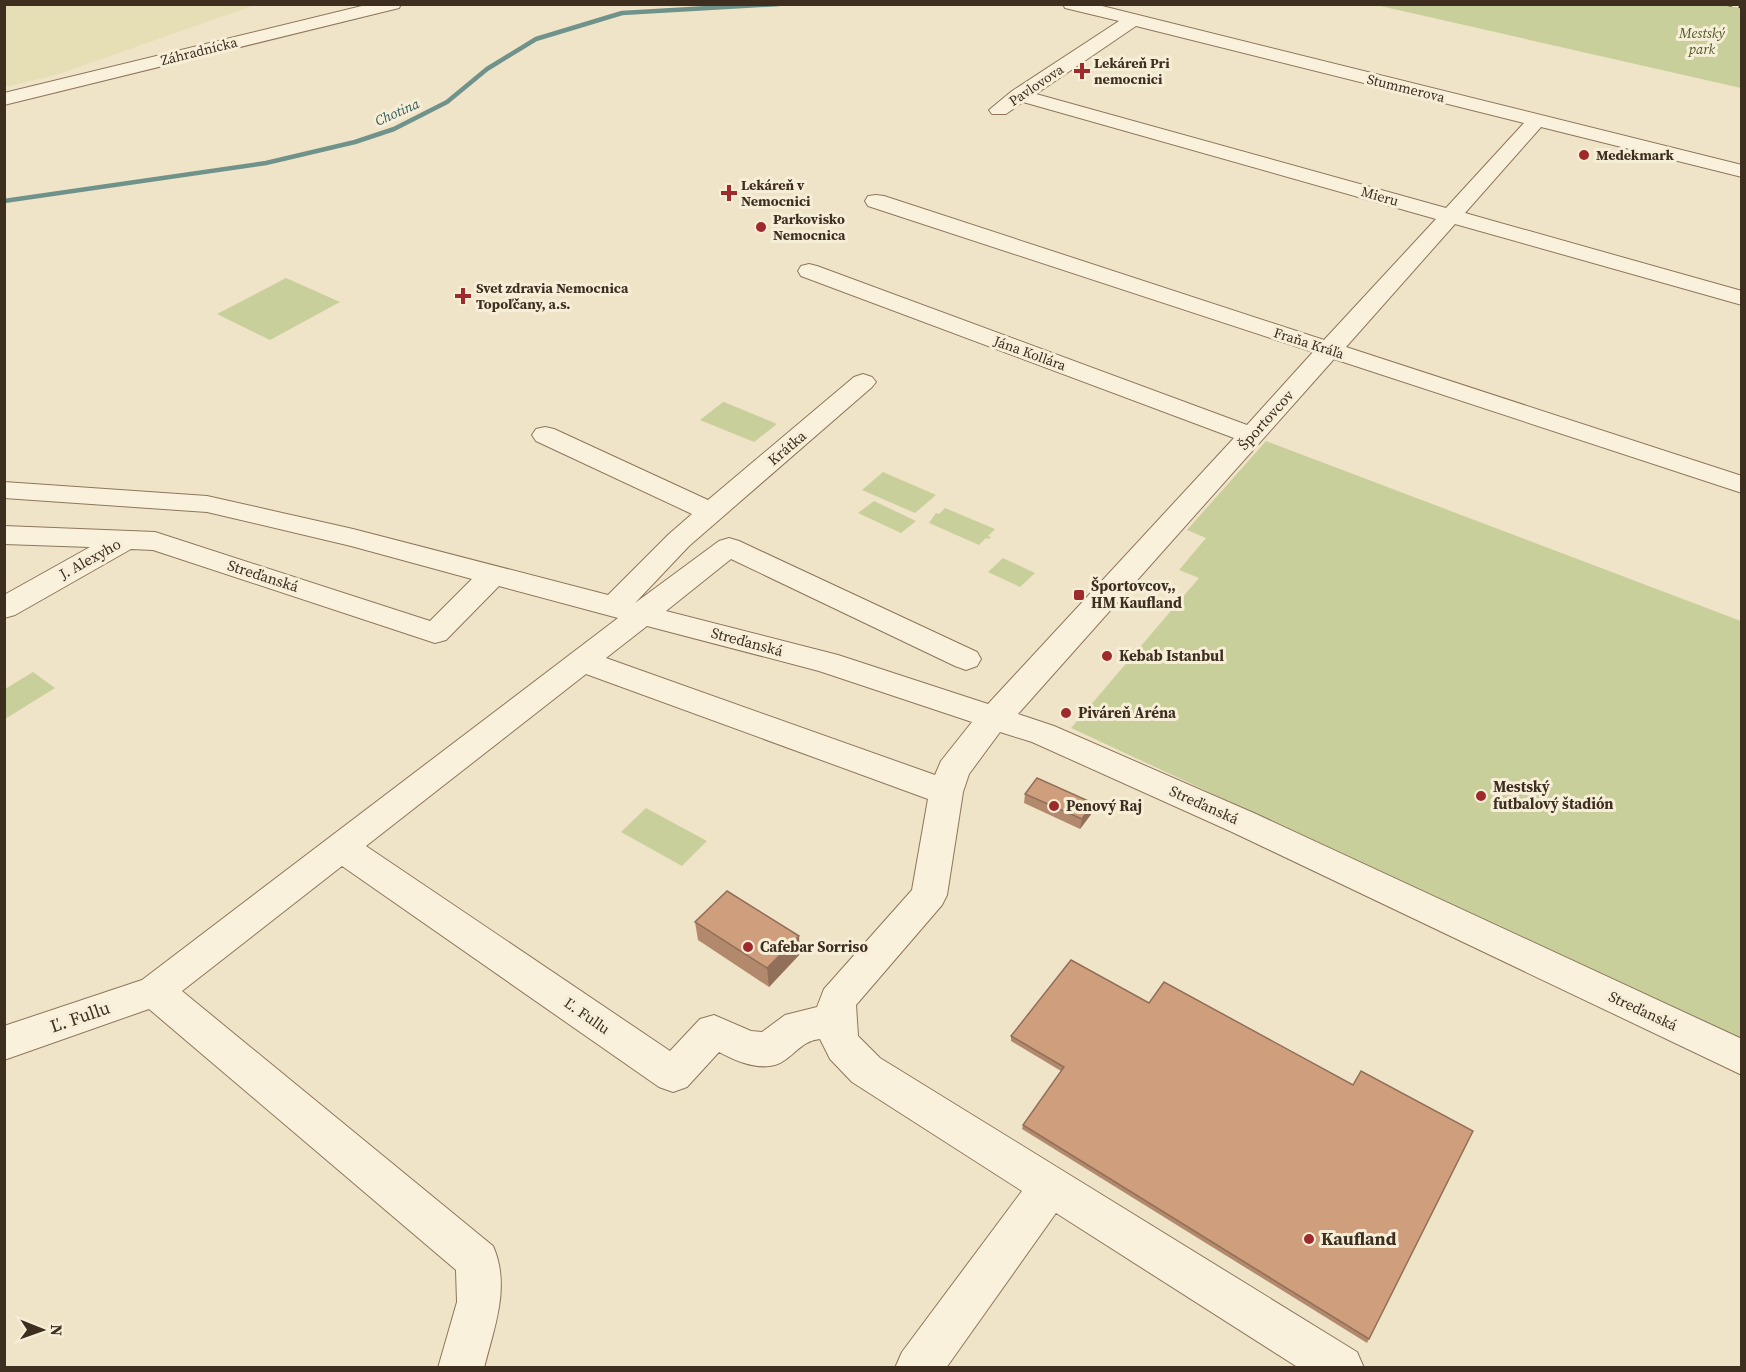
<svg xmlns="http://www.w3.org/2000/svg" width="1746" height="1372" font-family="'Source Serif 4',serif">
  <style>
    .farmland { fill: #e6deb5 }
    .green { fill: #c9cf9b }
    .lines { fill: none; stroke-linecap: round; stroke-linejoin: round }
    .stream { stroke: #6f938a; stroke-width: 4.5 }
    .minor-casing { stroke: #8d765c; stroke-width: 2 }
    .minor { fill: #faf1dc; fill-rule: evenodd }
    .rail { stroke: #3d2e20; stroke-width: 3; stroke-dasharray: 7 7; stroke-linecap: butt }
    .wall { fill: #b2896c }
    .shaded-wall { fill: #916f58 }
    .building { fill: #cf9f7d; stroke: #916f58; stroke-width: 1.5 }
    .poi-dot { fill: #9e2a2b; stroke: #f7eed8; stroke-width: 2 }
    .labels { text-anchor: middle; stroke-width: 6; stroke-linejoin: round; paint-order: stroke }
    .far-park-label { font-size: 14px; font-style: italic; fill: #4d5a26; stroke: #f7eed8 }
    .far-street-label { font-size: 14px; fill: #3d2e20; stroke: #f7eed8 }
    .far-poi-label { font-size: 14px; font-weight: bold; fill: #3d2e20; stroke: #f7eed8; text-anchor: start }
    .far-water-label { font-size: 14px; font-style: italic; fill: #2f5d5a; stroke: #f7eed8 }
    .street-label { font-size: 15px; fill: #3d2e20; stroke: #f7eed8 }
    .poi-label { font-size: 15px; font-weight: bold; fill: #3d2e20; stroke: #f7eed8; text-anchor: start }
    .near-street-label { font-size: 18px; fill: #3d2e20; stroke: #f7eed8 }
    .near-poi-label { font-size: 18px; font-weight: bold; fill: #3d2e20; stroke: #f7eed8; text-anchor: start }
  </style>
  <rect width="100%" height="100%" fill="#f0e4c8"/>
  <polygon class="farmland" points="4,5 5,4 255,5 56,75 5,87"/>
  <g class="green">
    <polygon points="1717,4 1741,8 1741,88 1376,5"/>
    <polygon points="286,278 340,302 270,340 217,314"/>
    <polygon points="723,402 724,402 777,424 754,442 700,420"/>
    <polygon points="1266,441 1741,621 1741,1039 1071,728 1199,578 1179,570 1206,538 1187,530"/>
    <polygon points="883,472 936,495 915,513 862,490"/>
    <polygon points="874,501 916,521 901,533 858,513"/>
    <polygon points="945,508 995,529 988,536 991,537 989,539 986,538 979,545 929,523 936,513 939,514"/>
    <polygon points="1003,558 1035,573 1020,587 988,572"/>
    <polygon points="33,672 55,688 5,719 5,689"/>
    <polygon points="646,808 707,841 682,866 621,832"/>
  </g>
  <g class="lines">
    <polyline class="stream" points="4,201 266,163 355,142 394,129 447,102 487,69 536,39 622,13 779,4"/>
    <defs>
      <g id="minor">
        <polygon points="370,4 401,4 399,8 4,105 4,93"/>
        <path d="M1063,4H1094L1742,165V177L1541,127L1465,213L1742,291V305L1455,224L1346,347L1742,476V493L1334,359L1018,714L1054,726L1256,814L1742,1039V1075L1232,832L1032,742L1000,732L969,774L963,792L947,895L942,905L856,1005L858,1036L880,1058L1357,1352L1364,1368H1299L1056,1213L946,1368H895L902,1352L1022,1191L852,1082L830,1059L820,1039C803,1041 798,1051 785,1060C766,1074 737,1062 719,1052L687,1087L673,1092L659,1087L342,866L182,991L493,1246C511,1286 494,1328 484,1368H438L457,1302L456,1270L149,1009L4,1060V1026L142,980L618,618L499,586L446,640L435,643L153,550L131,549L15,615L4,618V595L90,547L4,544V526L155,532L430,621L472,579L351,546L207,512L4,498V482L207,496L353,529L608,595L669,534L692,514L536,441L532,435L536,429L545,427L554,429L708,500L854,377L863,374L872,377L876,382L872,387L689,546L635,603L719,541L729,538L739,541L977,652L981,659L977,666L966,670L955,666L731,559L666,611L838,655L988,704L1234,438L801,276L798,271L801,266L809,264L817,266L1247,425L1313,352L868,206L865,201L868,196L876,195L884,196L1324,340L1436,219L1023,102L1006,114H992L989,110L1012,91L1119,21L1065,8ZM1136,26L1524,123L1446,208L1036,94ZM647,626L819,671L972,722L941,761L935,775L606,658ZM586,674L928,799L912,890L824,989L817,1007L785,1015L762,1032L751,1031L714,1015L700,1019L670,1051L366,846Z"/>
      </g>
    </defs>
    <use href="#minor" class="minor-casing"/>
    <use href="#minor" class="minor"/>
    <polyline class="rail" points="1725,4 1742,7"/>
  </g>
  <g class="wall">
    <polygon points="1025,794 1092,813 1080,829 1024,803"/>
    <polygon points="695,922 800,954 769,987 698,940"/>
    <polygon points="1149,1003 1353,1085 1473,1131 1367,1343 1022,1129 1023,1125 1061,1071 1011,1041 1011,1036"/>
  </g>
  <g class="shaded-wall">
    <polygon points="1093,803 1092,813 1080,829 1082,819"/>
    <polygon points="799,936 800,954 769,987 767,968"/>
  </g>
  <g class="building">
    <polygon points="1037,778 1093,803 1082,819 1025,794"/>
    <polygon points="727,891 799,936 767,968 695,922"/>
    <polygon points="1071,960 1149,1003 1164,982 1353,1085 1361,1071 1473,1131 1369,1339 1023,1125 1064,1067 1011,1036"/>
  </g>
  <g class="poi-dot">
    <path d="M1079 62h6v6h6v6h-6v6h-6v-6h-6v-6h6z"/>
    <circle cx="1584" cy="155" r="6"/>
    <path d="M726 184h6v6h6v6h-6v6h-6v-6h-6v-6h6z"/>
    <circle cx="761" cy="227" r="6"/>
    <path d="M460 287h6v6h6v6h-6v6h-6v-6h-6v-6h6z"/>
    <rect x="1073" y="589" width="12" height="12" rx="3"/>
    <circle cx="1107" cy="656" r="6"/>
    <circle cx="1066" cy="713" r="6"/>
    <circle cx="1481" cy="796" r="6"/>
    <circle cx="1054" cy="806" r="6"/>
    <circle cx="748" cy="947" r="6"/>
    <circle cx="1309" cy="1239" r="6"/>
  </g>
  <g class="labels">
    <g class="far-park-label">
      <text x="1702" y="38">Mestský<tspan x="1702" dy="16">park</tspan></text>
    </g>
    <g class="far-street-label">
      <text transform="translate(199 51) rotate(-14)" y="5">Záhradnícka</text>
      <text transform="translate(1036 85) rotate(-34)" y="5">Pavlovova</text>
      <text transform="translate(1406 88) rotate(14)" y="5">Stummerova</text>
      <text transform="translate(1380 196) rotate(16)" y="5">Mieru</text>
      <text transform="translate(1309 343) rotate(18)" y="5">Fraňa Kráľa</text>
      <text transform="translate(1030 353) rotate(20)" y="5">Jána Kollára</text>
    </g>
    <g class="far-poi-label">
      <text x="1094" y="68">Lekáreň Pri<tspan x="1094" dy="16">nemocnici</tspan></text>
      <text x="1596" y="160">Medekmark</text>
      <text x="741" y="190">Lekáreň v<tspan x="741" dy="16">Nemocnici</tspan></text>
      <text x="773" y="224">Parkovisko<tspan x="773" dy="16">Nemocnica</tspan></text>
      <text x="476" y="293">Svet zdravia Nemocnica<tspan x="476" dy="16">Topoľčany, a.s.</tspan></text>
    </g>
    <g class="far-water-label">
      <text transform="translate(397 112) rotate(-24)" y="5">Chotina</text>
    </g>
    <g class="street-label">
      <text transform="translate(1266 420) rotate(-48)" y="5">Športovcov</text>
      <text transform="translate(787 448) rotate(-40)" y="5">Krátka</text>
      <text transform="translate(90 559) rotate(-29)" y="5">J. Alexyho</text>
      <text transform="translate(263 576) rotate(18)" y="5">Streďanská</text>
      <text transform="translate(747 642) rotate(15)" y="5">Streďanská</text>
      <text transform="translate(1204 805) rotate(24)" y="5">Streďanská</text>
      <text transform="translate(1643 1011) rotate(25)" y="5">Streďanská</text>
      <text transform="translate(587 1016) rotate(35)" y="5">Ľ. Fullu</text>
    </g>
    <g class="poi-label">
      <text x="1091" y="591">Športovcov,,<tspan x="1091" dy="17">HM Kaufland</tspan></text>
      <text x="1119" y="661">Kebab Istanbul</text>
      <text x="1078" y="718">Piváreň Aréna</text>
      <text x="1493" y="792">Mestský<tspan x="1493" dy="17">futbalový štadión</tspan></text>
      <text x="1066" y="811">Penový Raj</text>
      <text x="760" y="952">Cafebar Sorriso</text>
    </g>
    <g class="near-street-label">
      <text transform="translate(80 1017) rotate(-19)" y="6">Ľ. Fullu</text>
    </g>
    <g class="near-poi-label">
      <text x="1321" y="1245">Kaufland</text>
    </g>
  </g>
  <rect width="1746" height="1372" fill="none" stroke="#3d2e20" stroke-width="12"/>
  <g transform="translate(42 1330) rotate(91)" stroke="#f7eed8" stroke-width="4.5" paint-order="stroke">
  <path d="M0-4.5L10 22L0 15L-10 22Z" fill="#3d2e20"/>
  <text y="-9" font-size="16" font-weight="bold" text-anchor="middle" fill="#3d2e20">N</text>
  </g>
</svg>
